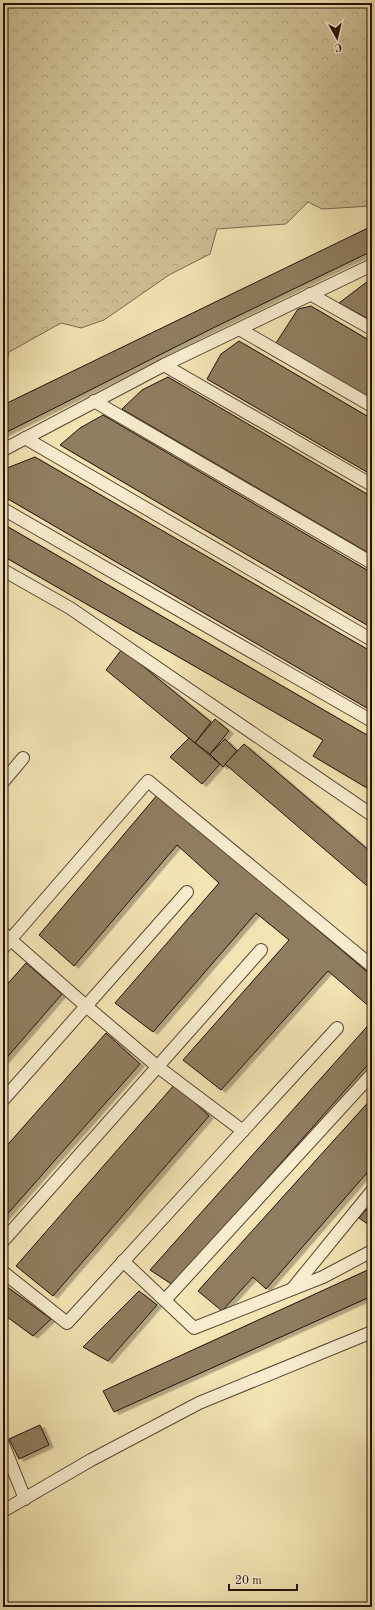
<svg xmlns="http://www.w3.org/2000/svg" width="375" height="1610" font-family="'Old Standard TT',serif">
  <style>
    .forest { fill: url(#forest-crowns); stroke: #7a6850 }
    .building { fill: #907e61; stroke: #241009; filter: url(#shadow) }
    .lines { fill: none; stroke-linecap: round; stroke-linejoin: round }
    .lane-casing { stroke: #584534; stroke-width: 14 }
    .lane { stroke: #f7edce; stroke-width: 12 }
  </style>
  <defs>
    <pattern id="forest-crowns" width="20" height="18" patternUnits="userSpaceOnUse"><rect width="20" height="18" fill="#d0c096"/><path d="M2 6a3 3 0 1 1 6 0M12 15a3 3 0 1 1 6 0" fill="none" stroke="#b2a480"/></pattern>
    <filter id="shadow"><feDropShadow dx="4.5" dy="2.5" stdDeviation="0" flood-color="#0004"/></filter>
  </defs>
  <rect width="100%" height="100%" fill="#f3e4b3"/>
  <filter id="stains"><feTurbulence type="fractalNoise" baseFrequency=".005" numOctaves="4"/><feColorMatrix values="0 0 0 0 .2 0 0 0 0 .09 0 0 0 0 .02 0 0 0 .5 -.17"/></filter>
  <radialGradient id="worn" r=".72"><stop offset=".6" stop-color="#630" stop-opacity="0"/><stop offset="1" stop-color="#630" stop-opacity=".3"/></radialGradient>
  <polygon class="forest" points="3,3 372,3 372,206 322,209 308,202 286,224 217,229 210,254 169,275 104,320 81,328 61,323 9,352 3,378"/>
  <g class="building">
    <polygon points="372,226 372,251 215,327 3,434 3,405"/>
    <polygon points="372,278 372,321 339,303"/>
    <polygon points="311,306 372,342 372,399 276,343 298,309"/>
    <polygon points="239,341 372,419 372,475 207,379 221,354"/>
    <polygon points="168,377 372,497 372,555 122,409 142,390"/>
    <polygon points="103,415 372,573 372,628 60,445 80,428"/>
    <polygon points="35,457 372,652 372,711 3,496 3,475 7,468"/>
    <polygon points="3,524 372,738 372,791 313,756 323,740 3,556"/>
    <polygon points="122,649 211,722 195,743 106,670"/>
    <polygon points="215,719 229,731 210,754 195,743"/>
    <polygon points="189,738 220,764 202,784 170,757"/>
    <polygon points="225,739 237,751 223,767 210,754"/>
    <polygon points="244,744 372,853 372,890 225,764"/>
    <polygon points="158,794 372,976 372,1009 328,971 221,1090 183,1060 289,940 256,913 153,1032 115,1003 219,883 177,845 74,966 39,935"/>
    <polygon points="26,963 62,994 3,1062 3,989"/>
    <polygon points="372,1021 372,1060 173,1285 150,1270"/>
    <polygon points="106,1033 140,1064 3,1219 3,1150"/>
    <polygon points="175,1084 209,1116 53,1296 16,1266"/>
    <polygon points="372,1098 372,1167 266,1289 253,1277 222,1311 198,1291"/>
    <polygon points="372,1203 372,1227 359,1218"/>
    <polygon points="372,1268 372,1296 114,1412 103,1391"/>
    <polygon points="3,1284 51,1319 33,1336 3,1314"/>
    <polygon points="139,1291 157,1305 108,1361 83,1347"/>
    <polygon points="40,1425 49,1445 19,1459 9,1439"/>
  </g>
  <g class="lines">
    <defs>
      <g id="lane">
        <polyline points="310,294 372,329"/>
        <polyline points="241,330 372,406"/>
        <polyline points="164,365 372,485"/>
        <polyline points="94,401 372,563"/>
        <polyline points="25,438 372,640"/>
        <polyline points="3,450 164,365 372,265"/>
        <polyline points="3,509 372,721"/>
        <polyline points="3,570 70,608 372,815"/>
        <polyline points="3,782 23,758"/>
        <polyline points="3,933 86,1006 158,1067 243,1131"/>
        <polyline points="3,948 148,781 372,966"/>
        <polyline points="3,1100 187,892"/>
        <polyline points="3,1241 261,950"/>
        <polyline points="123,1261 194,1328 323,1277 372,1251"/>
        <polyline points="3,1272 67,1323 337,1028"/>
        <polyline points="293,1288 372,1191"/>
        <polyline points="165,1300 372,1074"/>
        <polyline points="3,1444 25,1499"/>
        <polyline points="3,1511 91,1460 199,1403 372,1332"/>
      </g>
    </defs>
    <use href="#lane" class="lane-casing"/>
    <use href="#lane" class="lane"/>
  </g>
  <rect width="375" height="1610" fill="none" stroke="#f3e4b3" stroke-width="16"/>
  <rect x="4" y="4" width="367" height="1602" fill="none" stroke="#241009" stroke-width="2"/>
  <rect x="8" y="8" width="359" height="1594" fill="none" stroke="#241009"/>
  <g transform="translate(337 38) rotate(172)" stroke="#f7edce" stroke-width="3" paint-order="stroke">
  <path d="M0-3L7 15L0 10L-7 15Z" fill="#241009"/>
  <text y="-6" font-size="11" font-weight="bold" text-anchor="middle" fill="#241009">С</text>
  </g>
  <path d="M229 1584v6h68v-6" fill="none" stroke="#241009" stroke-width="2"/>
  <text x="235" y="1584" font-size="12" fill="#241009" stroke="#f7edce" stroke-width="3" paint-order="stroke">20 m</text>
  <rect width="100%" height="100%" filter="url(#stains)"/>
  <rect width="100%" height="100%" fill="url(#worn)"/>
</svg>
